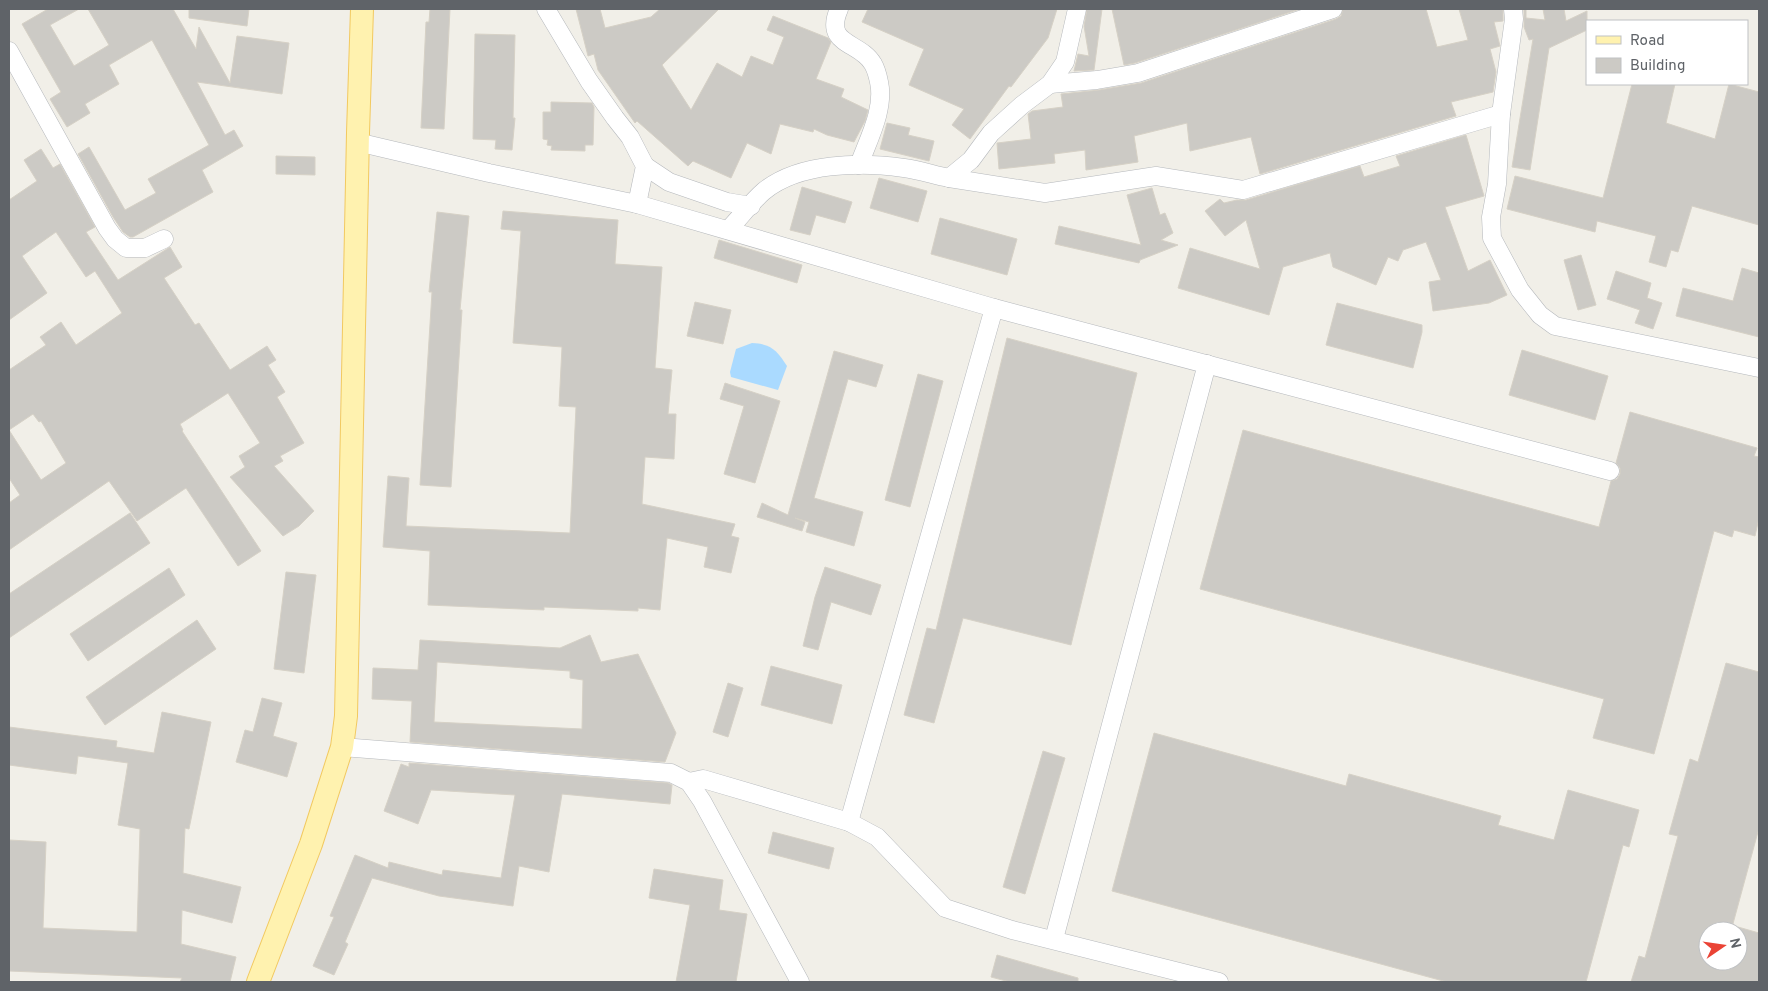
<svg xmlns="http://www.w3.org/2000/svg" width="1768" height="991" font-family="Overpass,sans-serif">
  <style>
    .water { fill: #aadaff }
    .building { fill: #cccac5; stroke: #d6d1c6; fill-rule: evenodd }
    .lines { fill: none; stroke-linecap: round; stroke-linejoin: round }
    .minor-casing { stroke: #b5b8bc; stroke-width: 19 }
    .major-casing { stroke: #f2c960; stroke-width: 24 }
    .minor { stroke: #fff; stroke-width: 18 }
    .major { stroke: #fff2af; stroke-width: 22 }
  </style>
  <rect width="100%" height="100%" fill="#f1efe8"/>
  <path class="water" d="M752,343C772,344 777,351 787,366L778,390L731,377L730,372L736,349Z"/>
  <g class="building">
    <polygon points="48,9 79,9 50,25 74,66 109,45 88,9 173,9 196,49 199,27 230,83 237,36 289,43 282,94 197,82 225,135 234,130 243,146 202,170 213,192 133,237 130,237 123,232 113,217 78,154 89,147 125,210 156,193 148,179 209,145 152,40 109,65 119,84 85,104 90,113 67,127 50,99 61,92 22,24"/>
    <polygon points="189,9 249,9 247,26 189,18"/>
    <polygon points="430,9 450,9 444,129 421,128 426,22 429,22"/>
    <polygon points="576,9 600,9 605,28 651,17 660,9 719,9 662,65 691,110 717,63 742,77 751,56 773,65 784,37 767,30 773,16 828,38 831,42 816,79 844,89 841,97 868,110 865,121 854,142 827,135 814,129 813,132 780,124 771,154 747,143 731,178 693,161 688,166 637,121 635,123 598,70 594,54 588,56"/>
    <polygon points="868,9 1057,9 1048,38 1011,87 1009,86 970,139 952,125 964,109 909,85 924,49 862,22"/>
    <polygon points="1087,9 1102,9 1094,70 1074,71 1078,54 1089,56 1084,26"/>
    <polygon points="1112,9 1300,9 1135,63 1124,65"/>
    <polygon points="1343,9 1426,9 1437,47 1468,40 1459,9 1503,9 1503,21 1494,22 1500,46 1490,49 1496,72 1493,92 1451,102 1456,116 1260,174 1251,137 1190,151 1187,123 1134,136 1138,162 1086,170 1085,150 1054,154 1055,163 999,169 997,143 1031,139 1028,114 1032,111 1063,107 1061,94 1099,90 1141,83 1336,19 1341,16"/>
    <polygon points="1524,9 1526,9 1526,18 1545,20 1543,9 1564,9 1566,21 1587,11 1587,30 1549,48 1530,170 1512,167 1533,39 1529,40 1524,27"/>
    <polygon points="475,34 515,35 513,118 515,118 512,150 495,149 496,140 473,139"/>
    <polygon points="1632,84 1675,84 1666,123 1715,139 1729,84 1759,92 1759,225 1692,206 1678,252 1671,250 1666,267 1649,262 1656,236 1597,221 1595,232 1507,209 1515,176 1603,198"/>
    <polygon points="551,102 592,103 594,107 593,145 585,145 585,151 551,150 552,146 547,145 548,140 543,139 543,112 551,112"/>
    <polygon points="887,123 910,128 908,135 934,141 929,161 880,149"/>
    <polygon points="1466,135 1484,196 1445,207 1468,271 1490,260 1507,295 1489,303 1433,311 1429,282 1441,280 1426,242 1403,250 1398,261 1388,257 1376,285 1333,267 1330,253 1283,267 1269,315 1178,288 1190,248 1260,269 1246,220 1225,236 1205,211 1220,199 1224,203 1237,200 1246,200 1360,166 1364,177 1400,166 1396,156"/>
    <path d="M41,149L53,168L60,164L95,227L86,232L118,280L170,247L182,267L164,278L195,325L199,323L230,370L267,346L276,360L268,365L285,392L277,397L304,443L280,456L283,461L274,466L314,511L299,526L283,536L230,477L245,467L239,456L260,443L228,393L180,424L183,430L182,431L261,551L238,566L186,488L137,521L109,481L9,550V503L20,495L9,478V370L46,345L40,337L61,322L76,345L122,313L95,271L86,277L56,232L22,256L47,293L9,320V200L37,181L24,160ZM33,414L39,422L41,421L66,463L41,480L9,430Z"/>
    <polygon points="276,156 315,157 315,175 276,174"/>
    <polygon points="879,178 927,191 918,222 870,208"/>
    <polygon points="802,187 852,202 845,223 816,215 810,235 790,230"/>
    <polygon points="1152,188 1160,215 1165,213 1173,233 1161,240 1178,245 1140,260 1139,263 1055,244 1059,226 1141,245 1127,195"/>
    <polygon points="503,211 618,220 615,264 662,267 655,368 672,370 668,414 676,414 674,459 645,457 642,504 735,524 731,536 739,538 731,573 704,567 708,547 667,538 660,610 638,608 638,611 544,607 544,610 428,605 430,551 383,547 388,476 409,478 406,526 570,533 576,407 559,406 562,347 513,343 521,231 501,229"/>
    <polygon points="437,212 469,216 460,310 462,310 451,487 420,485 432,292 429,292"/>
    <polygon points="940,218 1017,239 1007,275 931,254"/>
    <polygon points="719,240 802,265 797,283 714,258"/>
    <polygon points="1581,255 1596,305 1578,310 1564,260"/>
    <polygon points="1742,268 1759,273 1759,337 1676,316 1683,288 1733,301"/>
    <polygon points="1616,271 1651,283 1647,298 1662,303 1653,329 1635,323 1640,310 1607,299"/>
    <polygon points="695,302 731,310 723,344 687,336"/>
    <polygon points="1337,303 1422,325 1422,332 1413,368 1326,345"/>
    <polygon points="1007,338 1137,373 1071,645 963,618 934,723 904,715 927,628 936,630"/>
    <polygon points="1522,350 1608,376 1595,420 1509,395"/>
    <polygon points="834,351 883,365 876,387 848,379 814,498 863,512 854,546 806,532 809,522 795,518 805,522 802,531 757,517 762,503 788,515"/>
    <polygon points="918,374 943,381 910,507 885,500"/>
    <polygon points="725,383 780,401 755,483 724,474 744,406 720,399"/>
    <polygon points="1630,412 1757,448 1754,456 1759,457 1759,518 1755,536 1734,530 1732,537 1714,531 1654,754 1593,738 1604,699 1200,589 1243,430 1599,527 1611,481 1617,479 1620,474 1620,468 1616,463"/>
    <polygon points="130,513 150,543 9,638 9,594"/>
    <polygon points="825,567 881,585 871,615 831,602 818,650 803,646 815,597"/>
    <polygon points="169,568 185,595 88,661 70,634"/>
    <polygon points="286,572 316,575 304,673 274,669"/>
    <polygon points="197,620 216,649 105,725 86,697"/>
    <path d="M590,635L601,662L638,654L676,733L665,762L410,742L412,701L372,699L373,668L418,670L420,640L560,648ZM437,662L570,671V678L583,680L582,729L434,722Z"/>
    <polygon points="1726,663 1759,672 1759,828 1731,931 1708,931 1708,961 1738,961 1738,927 1759,933 1759,982 1631,982 1639,956 1645,958 1678,836 1669,834 1690,759 1698,762"/>
    <polygon points="771,666 842,685 832,724 761,705"/>
    <polygon points="728,683 743,688 728,737 713,732"/>
    <polygon points="262,698 282,703 273,736 297,743 287,777 236,762 245,730 253,732"/>
    <polygon points="162,712 211,722 189,829 185,828 183,873 241,887 232,923 182,910 181,944 236,957 230,982 180,982 182,978 9,971 9,840 46,842 43,928 137,932 140,829 118,825 128,763 78,756 76,774 9,765 9,727 117,741 116,747 154,753"/>
    <polygon points="1154,733 1346,786 1349,774 1501,816 1498,825 1554,840 1568,790 1639,810 1629,847 1623,845 1586,982 1447,982 1112,891"/>
    <polygon points="1043,751 1065,758 1025,894 1003,887"/>
    <polygon points="409,763 668,783 672,785 670,804 562,794 549,872 519,866 513,906 439,896 372,878 345,942 348,944 334,975 313,966 334,917 330,916 355,855 388,868 389,862 442,875 443,870 501,878 515,795 431,790 418,824 384,811 401,764 409,767"/>
    <polygon points="773,832 834,848 829,869 768,853"/>
    <polygon points="654,869 723,880 719,910 747,914 736,982 676,982 690,905 649,898"/>
    <polygon points="997,955 1078,978 1078,982 1010,982 991,977"/>
  </g>
  <g class="lines">
    <defs>
      <g id="minor">
        <polyline points="546,9 589,81 615,118 630,137 645,166 637,204"/>
        <path d="M839,9C823,46 860,41 873,64C876,69 878,77 879,82C885,109 868,140 859,165"/>
        <polyline points="1077,9 1065,62 1050,84 1022,105 991,133 971,160 949,178 1045,193 1156,176 1243,190 1501,114"/>
        <polyline points="1513,9 1514,19 1501,114 1497,184 1491,217 1492,238 1520,290 1540,315 1555,326 1759,368"/>
        <polyline points="9,51 107,228 115,239 126,248 145,248 164,239"/>
        <polyline points="1050,84 1097,80 1138,73 1333,9"/>
        <polyline points="357,142 489,173 637,204 994,308 1610,471"/>
        <polyline points="645,166 669,182 727,202 751,206"/>
        <path d="M728,230C740,218 751,202 764,191C800,162 861,162 904,168C919,170 934,175 949,178"/>
        <polyline points="342,747 671,773 689,782 702,801 800,982"/>
        <polyline points="689,782 703,779 849,822 877,837 945,908 1012,930 1219,982"/>
        <polyline points="849,822 994,308"/>
        <polyline points="1054,939 1207,364"/>
      </g>
      <polyline id="major" points="258,982 311,844 342,747 346,716 358,133 362,9"/>
    </defs>
    <use href="#minor" class="minor-casing"/>
    <use href="#major" class="major-casing"/>
    <use href="#minor" class="minor"/>
    <use href="#major" class="major"/>
  </g>
  <rect width="1768" height="991" fill="none" stroke="#5f6368" stroke-width="20"/>
  <rect x="1586" y="20" width="162" height="65" fill="#ffffff" stroke="#bfc1c3"/>
  <rect x="1596" y="36" width="25" height="8" fill="#fff2af" stroke="#bfc1c3"/>
  <text x="1630" y="45" font-size="15" fill="#5f6368">Road</text>
  <rect x="1596" y="58" width="25" height="15" fill="#cccac5" stroke="#bfc1c3"/>
  <text x="1630" y="70" font-size="15" fill="#5f6368">Building</text>
  <g transform="translate(1723 946) rotate(77)"><circle r="24" fill="#ffffff" stroke="#bfc1c3"/>
  <path d="M0-4L9 19L0 12L-9 19Z" fill="#ea4335"/>
  <text y="-8" font-size="14" font-weight="bold" text-anchor="middle" fill="#5f6368">N</text>
  </g>
</svg>
